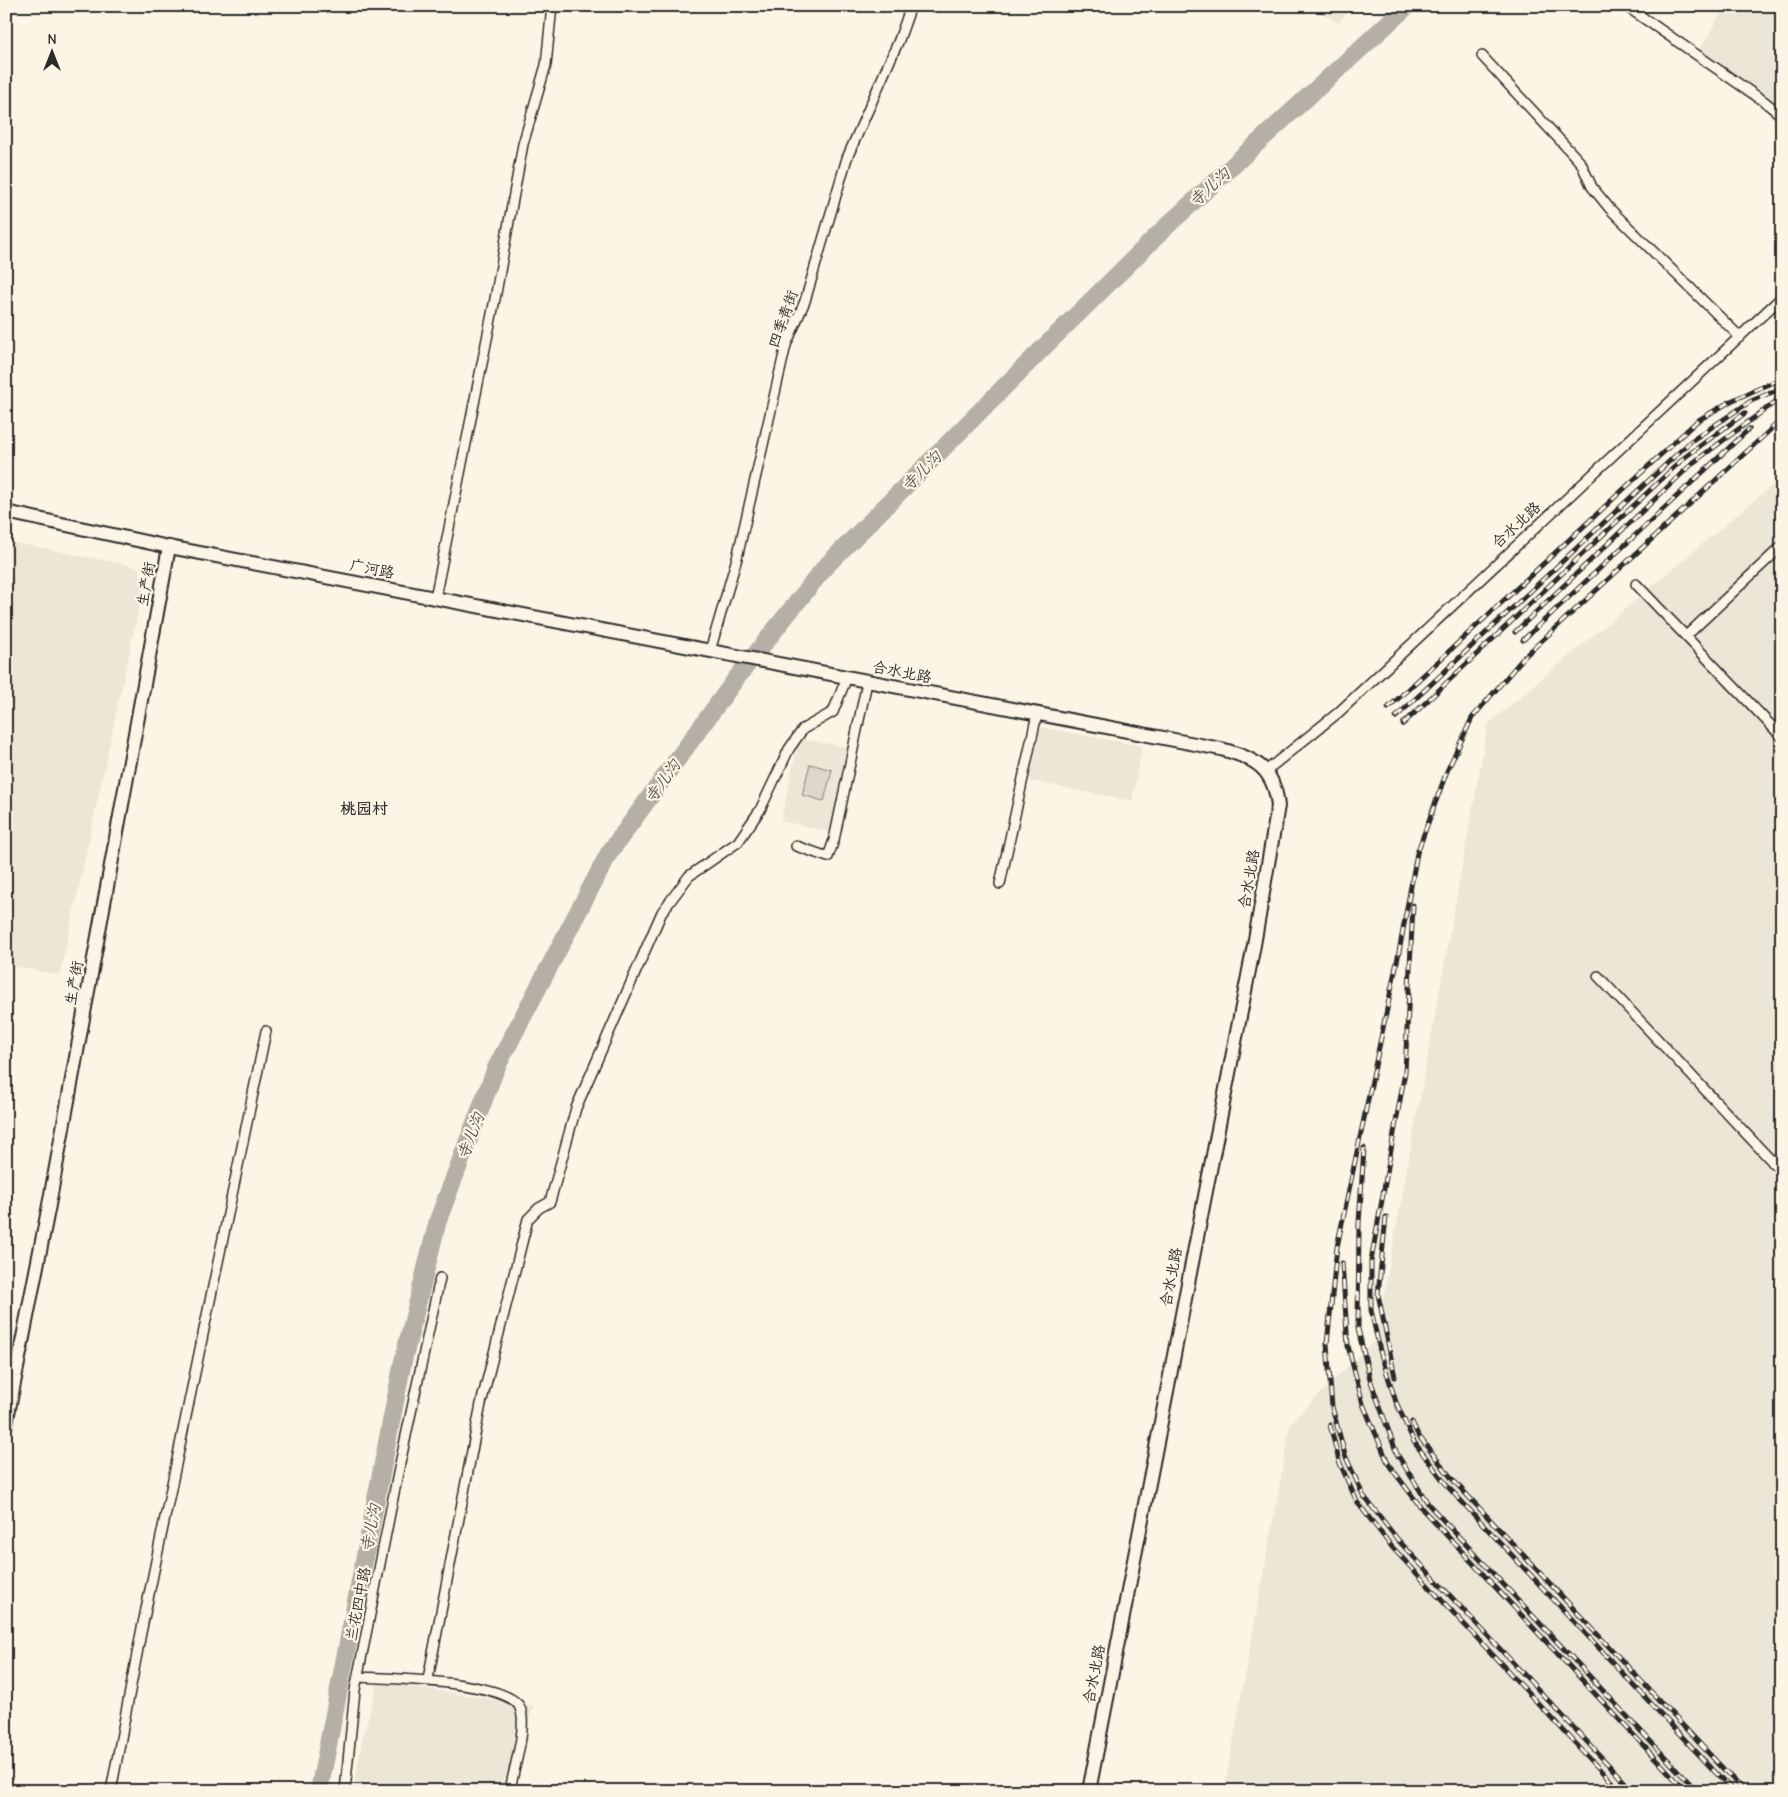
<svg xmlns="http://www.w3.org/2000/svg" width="1788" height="1797" font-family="'Comic Neue','LXGW WenKai TC',sans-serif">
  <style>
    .built { fill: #ece6d7 }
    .green { fill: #ded8ca; stroke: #84827a }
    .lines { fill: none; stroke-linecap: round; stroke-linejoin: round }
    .river { stroke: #b4b0a5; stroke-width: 18 }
    .street-casing { stroke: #2b2b2b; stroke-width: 12 }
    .secondary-casing { stroke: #2b2b2b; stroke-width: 16 }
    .street { stroke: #fcf5e5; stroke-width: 9 }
    .secondary { stroke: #fcf5e5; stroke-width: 12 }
    .rail-casing { stroke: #2b2b2b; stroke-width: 5 }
    .rail { stroke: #fcf5e5; stroke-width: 3; stroke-dasharray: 9; stroke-linecap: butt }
    .labels { text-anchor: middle; stroke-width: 4.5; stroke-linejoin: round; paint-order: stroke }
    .street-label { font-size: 15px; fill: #2b2b2b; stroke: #fcf5e5 }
    .water-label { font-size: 16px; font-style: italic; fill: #545350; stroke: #fcf5e5 }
    .neighbourhood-label { font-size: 16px; font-weight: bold; fill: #2b2b2b; stroke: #fcf5e5 }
  </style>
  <rect width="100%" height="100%" fill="#fcf5e5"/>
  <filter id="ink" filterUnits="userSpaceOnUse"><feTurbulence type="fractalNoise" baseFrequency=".02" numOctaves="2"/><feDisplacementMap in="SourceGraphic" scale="10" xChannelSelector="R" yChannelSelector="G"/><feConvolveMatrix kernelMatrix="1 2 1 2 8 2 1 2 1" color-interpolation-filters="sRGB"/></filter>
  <g filter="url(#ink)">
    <g class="built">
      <polygon points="1310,6 1353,6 1338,23"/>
      <polygon points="1725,6 1782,6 1782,109 1774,102 1695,58"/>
      <polygon points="1782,477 1782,1791 1224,1791 1291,1422 1376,1339 1488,724"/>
      <polygon points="6,541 138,567 144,584 60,975 6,965"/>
      <polygon points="1040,727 1142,746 1132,801 1029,781"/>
      <polygon points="799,738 849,748 831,832 781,821"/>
      <polygon points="378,1681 534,1706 501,1791 353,1791 363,1736"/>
    </g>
    <polygon class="green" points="810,764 832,770 824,801 802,795"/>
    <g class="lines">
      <polyline class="river" points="319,1791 403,1361 438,1220 496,1068 609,853 738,676 825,567 1046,345 1169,224 1407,6"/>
      <defs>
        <g id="street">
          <polyline points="1626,6 1765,102 1782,116"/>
          <polyline points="1482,56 1581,163 1592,187 1610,209 1740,337"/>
          <polyline points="1636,584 1782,737"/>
          <polyline points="435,598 495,299 523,144 546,65 552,6"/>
          <polyline points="1686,636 1782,546"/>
          <polyline points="710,651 737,558 786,345 805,301 847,158 899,40 911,6"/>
          <polyline points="1267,770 1339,712 1782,297"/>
          <polyline points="796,846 828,857 834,840 867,682"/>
          <polyline points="1000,884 1037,714"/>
          <polyline points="1598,976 1782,1172"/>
          <polyline points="1773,1163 1782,1154"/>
          <path d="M358,1677C386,1678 510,1681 520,1708C528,1727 513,1770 510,1791"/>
          <polyline points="428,1679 481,1404 528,1219 539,1208 550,1202 576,1108 662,912 689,876 738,842 760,810 789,749 803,729 833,712 847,677"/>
          <polyline points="111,1791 141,1633 266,1031"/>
          <polyline points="345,1791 355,1690 398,1473 440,1278"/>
        </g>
        <g id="secondary">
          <path d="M6,512L169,547L1221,749C1255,758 1274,768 1278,806L1254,945L1089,1791"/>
          <polyline points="6,1424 49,1205 169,547"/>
        </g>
      </defs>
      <use href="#street" class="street-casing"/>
      <use href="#secondary" class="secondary-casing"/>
      <use href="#street" class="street"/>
      <use href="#secondary" class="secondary"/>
      <defs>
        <g id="rail">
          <polyline points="1515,632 1694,462 1782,397"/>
          <polyline points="1523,640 1749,429"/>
          <polyline points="1388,708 1697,421 1731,401 1782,378"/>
          <polyline points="1396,717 1691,441 1751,401 1782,388"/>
          <polyline points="1403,724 1685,457 1745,413"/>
          <polyline points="1413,905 1405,1072 1371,1261 1371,1310 1380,1351 1396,1402 1414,1442 1449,1488 1733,1791"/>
          <polyline points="1364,1148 1359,1223 1358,1329 1370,1379 1397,1454 1429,1505 1697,1791"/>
          <polyline points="1386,1217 1378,1294 1395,1377"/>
          <polyline points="1342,1263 1348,1346 1363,1404 1389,1465 1423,1510 1686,1791"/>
          <polyline points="1412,1422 1418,1435 1453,1480 1744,1791"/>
          <polyline points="1330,1425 1339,1461 1357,1502 1392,1547 1620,1791"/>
          <polyline points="1633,1791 1398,1540 1363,1495 1345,1455 1332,1407 1327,1344 1337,1247 1399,952 1417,853 1447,771 1472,718 1524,657 1782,419"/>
        </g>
      </defs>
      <use href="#rail" class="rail-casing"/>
      <use href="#rail" class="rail"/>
    </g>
  </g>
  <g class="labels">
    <g class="street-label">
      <text transform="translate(783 319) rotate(-70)" y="5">四季青街</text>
      <text transform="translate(1516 525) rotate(-43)" y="5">合水北路</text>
      <text transform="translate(372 569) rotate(11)" y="5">广河路</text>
      <text transform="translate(146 584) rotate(-80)" y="5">生产街</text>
      <text transform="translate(902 672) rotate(11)" y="5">合水北路</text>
      <text transform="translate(1249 879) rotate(-80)" y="5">合水北路</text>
      <text transform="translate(74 983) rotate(-80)" y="5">生产街</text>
      <text transform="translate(1171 1277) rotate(-79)" y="5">合水北路</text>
      <text transform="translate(358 1604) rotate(-79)" y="5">兰花四中路</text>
      <text transform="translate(1094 1674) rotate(-79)" y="5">合水北路</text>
    </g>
    <g class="water-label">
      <text transform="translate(1209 187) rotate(-42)" y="6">寺儿沟</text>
      <text transform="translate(921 471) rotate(-45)" y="6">寺儿沟</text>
      <text transform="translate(662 781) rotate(-54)" y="6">寺儿沟</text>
      <text transform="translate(470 1136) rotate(-69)" y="6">寺儿沟</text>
      <text transform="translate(370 1528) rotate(-79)" y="6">寺儿沟</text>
    </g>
    <g class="neighbourhood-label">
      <text x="364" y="814">桃园村</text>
    </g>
  </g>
  <rect width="1788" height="1797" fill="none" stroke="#fcf5e5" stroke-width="25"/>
  <rect x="12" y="12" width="1763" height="1772" fill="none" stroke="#2b2b2b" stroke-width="2" filter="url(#ink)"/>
  <g transform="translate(52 52)" stroke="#fcf5e5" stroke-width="4" paint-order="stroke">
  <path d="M0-4L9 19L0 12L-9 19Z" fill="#2b2b2b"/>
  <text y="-8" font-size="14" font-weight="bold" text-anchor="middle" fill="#2b2b2b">N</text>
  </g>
</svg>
